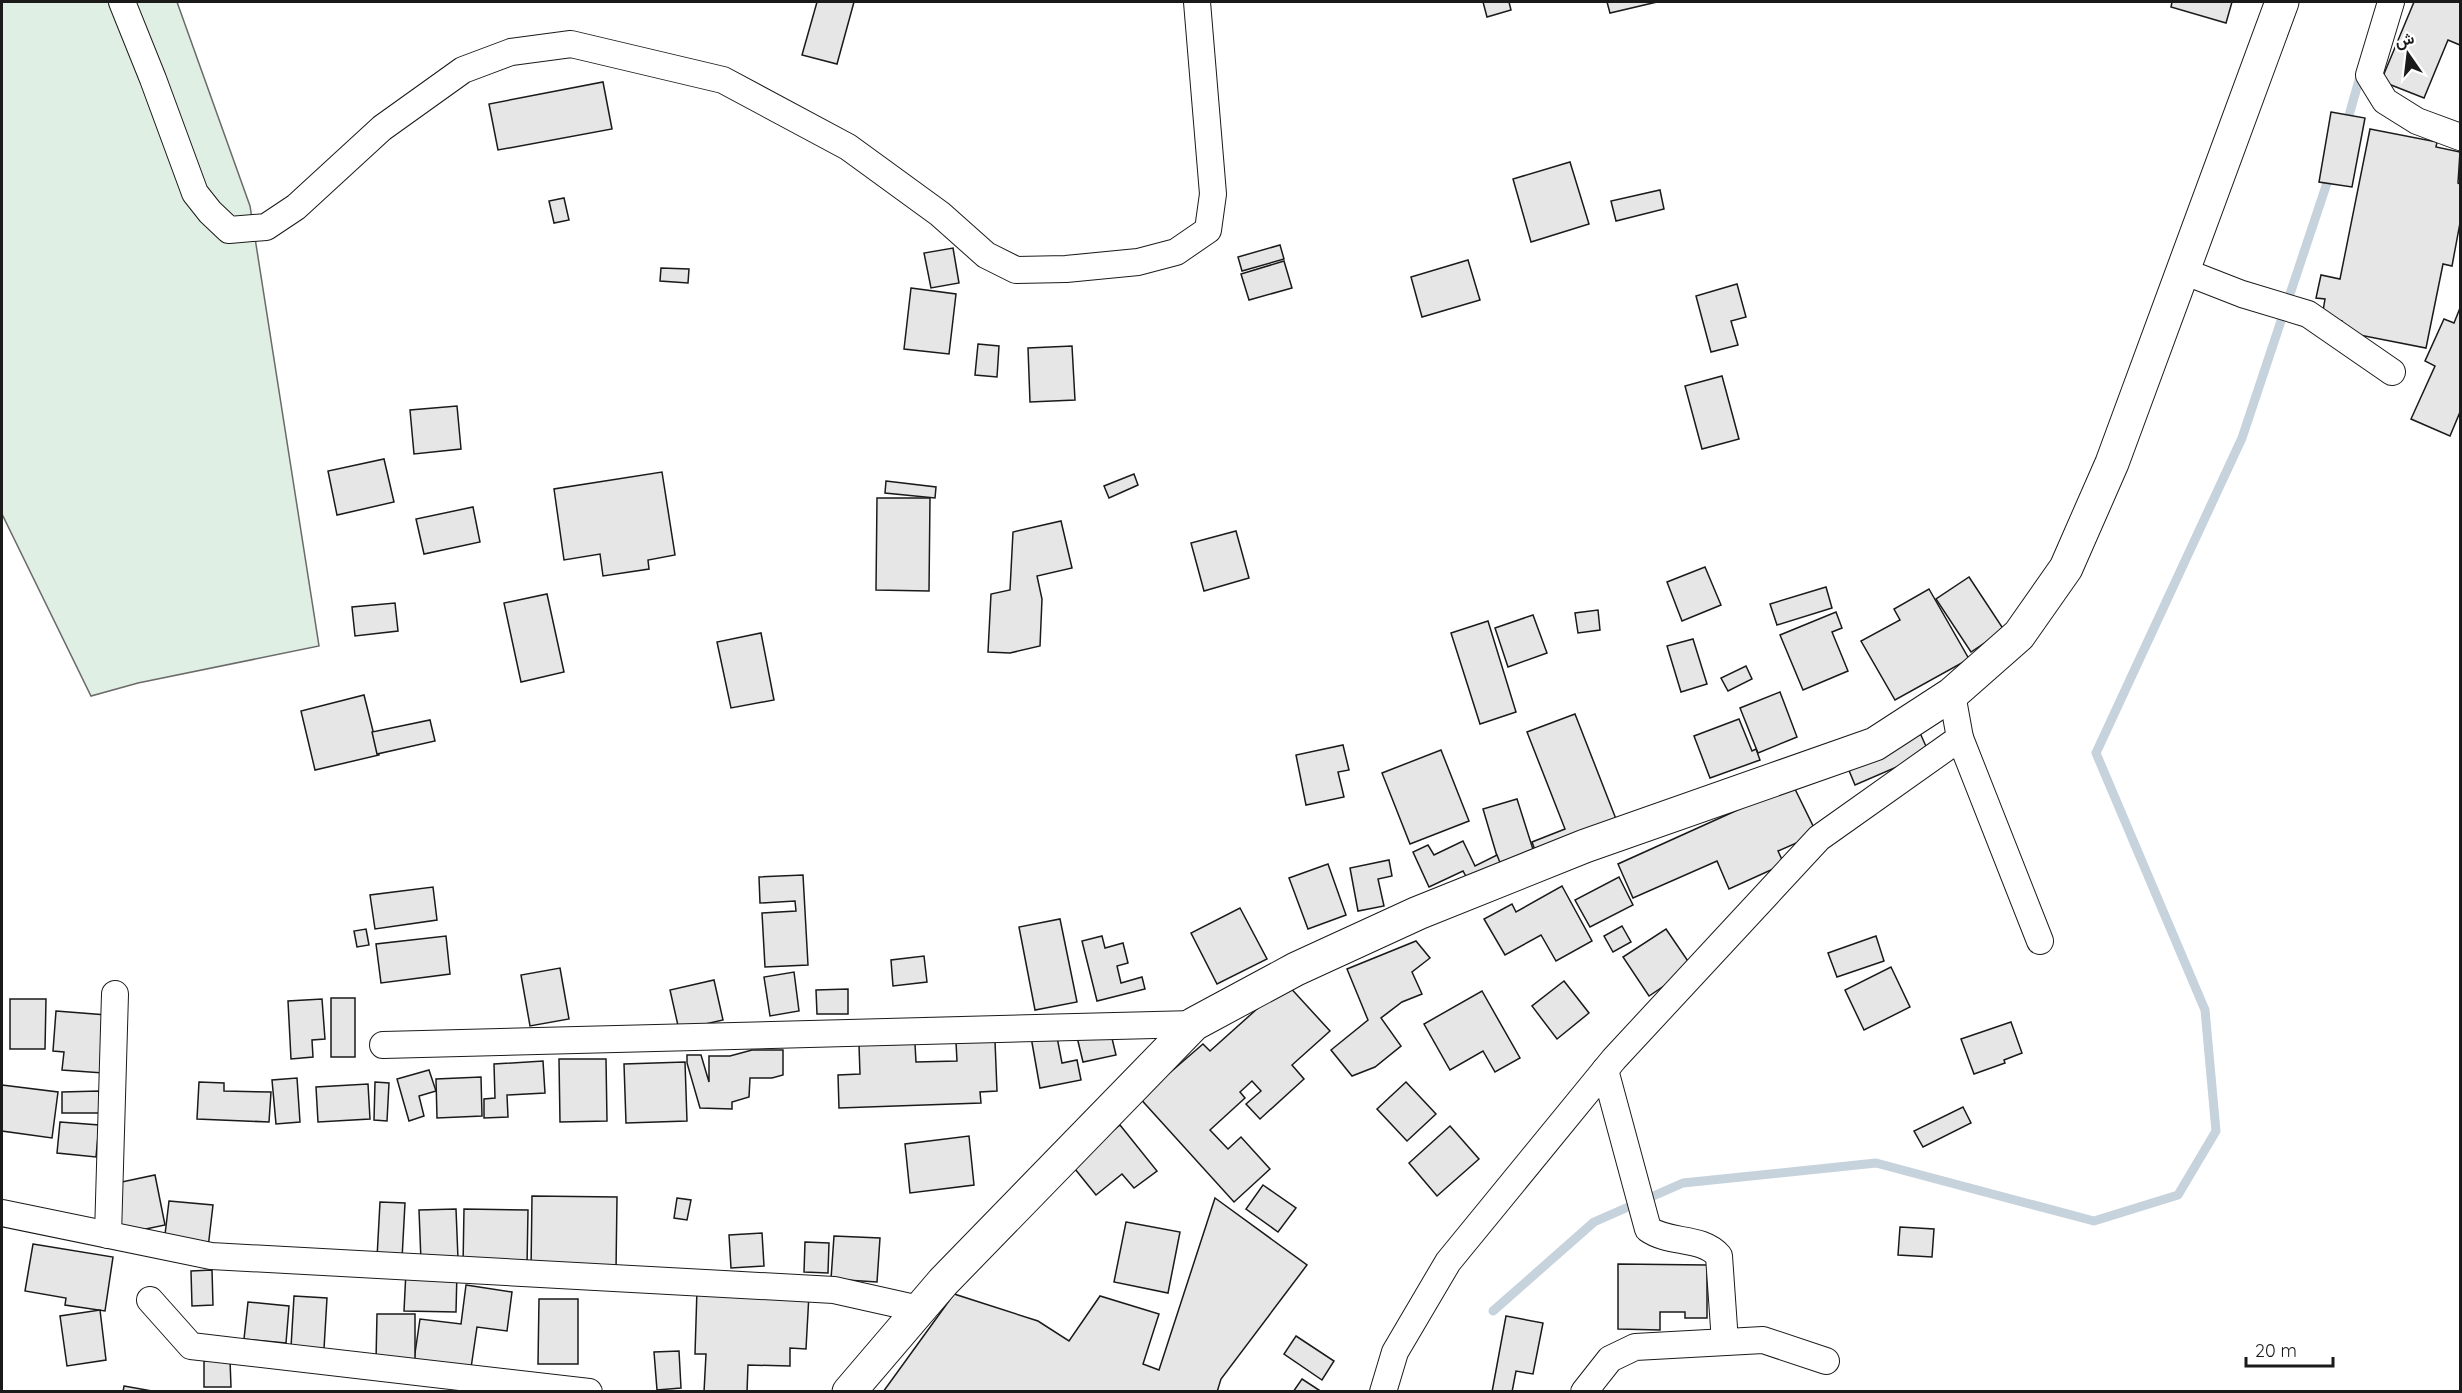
<svg xmlns="http://www.w3.org/2000/svg" width="2462" height="1393" font-family="Quicksand,Vazirmatn,sans-serif">
  <style>
    .green { fill: #e0efe3; stroke: #6a6a6a; stroke-width: 1.5 }
    .lines { fill: none; stroke-linecap: round; stroke-linejoin: round }
    .stream { stroke: #c6d2dc; stroke-width: 9 }
    .building { fill: #e6e6e6; stroke: #1a1a1a; stroke-width: 1.5 }
    .street-casing { stroke: #1a1a1a; stroke-width: 28 }
    .secondary-casing { stroke: #1a1a1a; stroke-width: 35 }
    .street { stroke: #fff; stroke-width: 26 }
    .secondary { stroke: #fff; stroke-width: 33 }
  </style>
  <rect width="100%" height="100%" fill="#fff"/>
  <polygon class="green" points="2,2 177,2 250,206 319,646 138,683 91,696 2,514"/>
  <g class="lines">
    <g class="stream">
      <polyline points="2346,126 2361,73"/>
      <polyline points="1493,1311 1594,1222 1683,1183 1876,1163 2094,1221 2178,1195 2216,1131 2205,1010 2096,753 2242,438 2330,174"/>
    </g>
  </g>
  <g class="building">
    <polygon points="817,2 854,2 837,64 802,55"/>
    <polygon points="1483,2 1509,2 1511,10 1487,17"/>
    <polygon points="1607,2 1657,2 1610,13"/>
    <polygon points="2172,2 2232,2 2226,23 2171,7"/>
    <polygon points="2414,2 2460,2 2460,45 2448,40 2424,98 2381,81"/>
    <polygon points="603,82 612,129 498,150 489,104"/>
    <polygon points="2331,112 2365,118 2352,187 2319,182"/>
    <polygon points="2370,129 2437,142 2436,147 2460,152 2458,183 2460,184 2460,223 2452,266 2443,264 2426,348 2339,331 2342,321 2322,317 2325,299 2316,298 2321,275 2340,279"/>
    <polygon points="1570,162 1589,224 1531,242 1513,179"/>
    <polygon points="1660,190 1664,209 1616,221 1611,201"/>
    <polygon points="564,198 569,220 554,223 549,201"/>
    <polygon points="1280,245 1284,259 1242,271 1238,257"/>
    <polygon points="953,248 959,283 931,288 924,253"/>
    <polygon points="1468,260 1480,300 1422,317 1411,277"/>
    <polygon points="1284,261 1292,288 1249,300 1241,274"/>
    <polygon points="661,268 689,269 688,283 660,281"/>
    <polygon points="1737,284 1746,317 1731,321 1738,345 1711,352 1696,296"/>
    <polygon points="911,288 956,294 949,354 904,349"/>
    <polygon points="2460,308 2460,412 2450,436 2411,419 2435,366 2425,361 2444,319 2454,323"/>
    <polygon points="978,344 999,346 997,377 975,375"/>
    <polygon points="1072,346 1075,400 1030,402 1028,348"/>
    <polygon points="1722,376 1739,439 1702,449 1685,386"/>
    <polygon points="457,406 461,449 414,454 410,410"/>
    <polygon points="384,459 394,502 337,515 328,471"/>
    <polygon points="662,472 675,555 648,560 649,569 603,576 600,554 564,560 554,489"/>
    <polygon points="1134,474 1138,485 1109,498 1104,486"/>
    <polygon points="886,481 936,487 935,498 885,493"/>
    <polygon points="877,498 930,498 929,591 876,590"/>
    <polygon points="473,507 480,542 424,554 416,519"/>
    <polygon points="1061,521 1072,568 1037,576 1042,599 1040,646 1010,653 988,652 991,594 1010,590 1013,532"/>
    <polygon points="1236,531 1249,578 1204,591 1191,543"/>
    <polygon points="1705,567 1721,605 1682,621 1667,582"/>
    <polygon points="1969,577 2004,630 1971,652 1936,599"/>
    <polygon points="1826,587 1832,608 1777,625 1770,604"/>
    <polygon points="1929,589 1969,659 1895,700 1861,641 1900,620 1894,609"/>
    <polygon points="547,594 564,672 521,682 504,603"/>
    <polygon points="395,603 398,631 355,636 352,607"/>
    <polygon points="1598,610 1600,630 1578,633 1575,613"/>
    <polygon points="1836,612 1842,628 1832,632 1848,671 1803,690 1780,635"/>
    <polygon points="1533,615 1547,653 1508,667 1495,628"/>
    <polygon points="1488,621 1516,712 1480,724 1451,633"/>
    <polygon points="761,633 774,700 731,708 717,642"/>
    <polygon points="1693,639 1707,684 1681,692 1667,646"/>
    <polygon points="1746,666 1752,679 1728,691 1721,678"/>
    <polygon points="1780,692 1797,737 1758,753 1740,708"/>
    <polygon points="364,695 379,755 315,770 301,711"/>
    <polygon points="1575,714 1616,819 1535,850 1532,842 1565,829 1527,732"/>
    <polygon points="1739,719 1752,751 1756,749 1760,760 1710,778 1694,736"/>
    <polygon points="430,720 435,741 377,754 372,732"/>
    <polygon points="1916,724 1929,753 1855,785 1843,756"/>
    <polygon points="1343,745 1349,770 1338,772 1344,797 1306,805 1296,755"/>
    <polygon points="1441,750 1469,821 1410,844 1382,773"/>
    <polygon points="1793,785 1817,834 1778,851 1784,864 1729,889 1717,861 1633,898 1618,864"/>
    <polygon points="1517,799 1537,862 1502,873 1483,809"/>
    <polygon points="1463,841 1475,866 1497,855 1501,865 1468,880 1463,871 1429,887 1413,852 1428,845 1434,855"/>
    <polygon points="1389,860 1392,876 1378,879 1384,906 1358,911 1350,868"/>
    <polygon points="1328,864 1346,915 1308,929 1289,878"/>
    <polygon points="803,875 808,965 765,967 762,913 796,911 795,901 760,903 759,877"/>
    <polygon points="1619,877 1633,905 1590,927 1575,900"/>
    <polygon points="1562,886 1592,941 1556,961 1541,935 1505,955 1484,919 1512,904 1516,912"/>
    <polygon points="433,887 437,920 375,929 370,895"/>
    <polygon points="1240,908 1267,959 1217,984 1191,933"/>
    <polygon points="1060,919 1077,1002 1035,1010 1019,927"/>
    <polygon points="1622,926 1631,942 1613,952 1604,936"/>
    <polygon points="366,929 369,945 357,947 354,931"/>
    <polygon points="1666,929 1692,967 1649,996 1623,957"/>
    <polygon points="446,936 450,974 381,983 376,944"/>
    <polygon points="1102,936 1105,948 1123,943 1128,963 1117,966 1121,983 1142,977 1145,989 1097,1001 1082,941"/>
    <polygon points="1876,936 1884,961 1837,977 1828,953"/>
    <polygon points="1416,941 1430,958 1412,972 1422,994 1402,1002 1381,1018 1401,1046 1375,1067 1352,1076 1331,1050 1368,1020 1347,969"/>
    <polygon points="924,956 927,982 893,986 891,960"/>
    <polygon points="1891,967 1910,1007 1864,1030 1845,990"/>
    <polygon points="560,968 569,1019 530,1026 521,975"/>
    <polygon points="794,972 799,1011 770,1016 764,977"/>
    <polygon points="714,980 723,1020 679,1030 670,990"/>
    <polygon points="1564,981 1589,1013 1557,1039 1532,1006"/>
    <polygon points="1286,983 1330,1031 1292,1065 1304,1079 1260,1119 1246,1104 1261,1091 1252,1081 1240,1092 1245,1098 1210,1130 1228,1149 1241,1137 1270,1169 1234,1202 1137,1095 1163,1072 1166,1076 1203,1044 1210,1051"/>
    <polygon points="848,989 848,1014 817,1014 816,990"/>
    <polygon points="1482,991 1520,1058 1495,1072 1483,1051 1450,1070 1424,1024"/>
    <rect x="331" y="998" width="24" height="59"/>
    <polygon points="10,999 46,999 45,1049 10,1049"/>
    <polygon points="322,999 325,1039 312,1040 313,1057 291,1059 288,1001"/>
    <polygon points="56,1011 107,1015 103,1073 62,1070 64,1052 53,1051"/>
    <polygon points="2011,1022 2022,1053 2004,1060 2005,1063 1974,1074 1961,1039"/>
    <polygon points="1110,1030 1116,1055 1083,1062 1077,1037"/>
    <polygon points="1056,1032 1062,1063 1077,1060 1081,1080 1040,1088 1031,1037"/>
    <polygon points="995,1041 997,1091 980,1092 981,1103 839,1108 838,1075 860,1074 859,1045 915,1044 916,1062 957,1061 956,1042"/>
    <polygon points="752,1050 783,1050 783,1075 772,1078 750,1078 749,1097 732,1102 732,1109 700,1108 687,1063 687,1055 701,1055 709,1082 709,1056 730,1056"/>
    <polygon points="559,1059 606,1059 607,1121 560,1122"/>
    <polygon points="543,1061 545,1093 507,1095 508,1117 484,1118 484,1099 495,1098 494,1064"/>
    <polygon points="685,1062 687,1121 626,1123 624,1064"/>
    <polygon points="429,1070 436,1091 419,1096 424,1116 409,1121 397,1079"/>
    <polygon points="481,1077 482,1116 437,1118 436,1079"/>
    <polygon points="297,1078 300,1122 276,1124 272,1080"/>
    <polygon points="199,1082 224,1083 224,1091 271,1092 269,1122 197,1119"/>
    <polygon points="375,1082 389,1083 387,1121 374,1120"/>
    <polygon points="1406,1082 1436,1114 1407,1141 1377,1109"/>
    <polygon points="368,1084 370,1119 318,1122 316,1087"/>
    <polygon points="2,1085 58,1092 52,1138 2,1131"/>
    <polygon points="99,1091 99,1113 62,1113 62,1092"/>
    <polygon points="1963,1107 1971,1123 1923,1147 1914,1131"/>
    <polygon points="60,1122 99,1125 96,1157 57,1153"/>
    <polygon points="1120,1125 1157,1171 1134,1188 1122,1174 1096,1195 1071,1164"/>
    <polygon points="1450,1126 1479,1159 1437,1196 1409,1163"/>
    <polygon points="969,1136 974,1185 910,1193 905,1144"/>
    <polygon points="155,1175 165,1225 122,1234 112,1184"/>
    <polygon points="1263,1185 1296,1208 1278,1232 1246,1209"/>
    <polygon points="532,1196 617,1197 616,1271 531,1271"/>
    <polygon points="677,1198 691,1200 687,1220 674,1218"/>
    <polygon points="1215,1198 1307,1265 1221,1379 1217,1392 883,1392 954,1294 1038,1321 1069,1341 1100,1296 1159,1314 1143,1364 1159,1370"/>
    <polygon points="169,1201 213,1205 208,1248 164,1243"/>
    <polygon points="380,1202 405,1203 402,1259 377,1258"/>
    <polygon points="456,1209 458,1259 421,1261 419,1210"/>
    <polygon points="464,1209 528,1210 527,1267 463,1266"/>
    <polygon points="1126,1222 1180,1232 1168,1293 1114,1282"/>
    <polygon points="1900,1227 1934,1229 1932,1257 1898,1255"/>
    <polygon points="762,1233 764,1266 731,1268 729,1235"/>
    <polygon points="834,1236 880,1238 877,1282 831,1279"/>
    <polygon points="805,1242 829,1243 828,1273 804,1272"/>
    <polygon points="33,1244 113,1257 105,1311 65,1305 66,1298 25,1291"/>
    <polygon points="1618,1264 1707,1265 1707,1318 1685,1318 1685,1312 1660,1312 1660,1330 1618,1329"/>
    <polygon points="212,1270 213,1305 192,1306 191,1271"/>
    <polygon points="406,1271 457,1272 456,1312 404,1311"/>
    <polygon points="466,1285 512,1292 507,1331 477,1327 471,1368 414,1360 420,1319 461,1324"/>
    <polygon points="697,1289 809,1294 806,1349 790,1348 790,1366 748,1365 747,1392 704,1392 706,1354 695,1354"/>
    <polygon points="294,1296 327,1298 324,1349 291,1347"/>
    <polygon points="539,1299 578,1299 578,1364 538,1364"/>
    <polygon points="248,1302 289,1306 286,1343 244,1339"/>
    <polygon points="100,1310 106,1360 67,1366 60,1316"/>
    <polygon points="377,1314 415,1314 415,1361 376,1361"/>
    <polygon points="1506,1316 1543,1323 1533,1374 1516,1371 1512,1392 1492,1392"/>
    <polygon points="1296,1336 1334,1361 1322,1380 1284,1354"/>
    <polygon points="679,1351 681,1388 657,1390 654,1352"/>
    <polygon points="230,1360 231,1387 204,1387 204,1361"/>
    <polygon points="1302,1379 1322,1392 1293,1392"/>
    <polygon points="124,1386 152,1391 123,1392"/>
  </g>
  <g class="lines">
    <defs>
      <g id="street">
        <polyline points="122,2 153,79 195,193 210,212 229,230 266,227 296,207 382,128 463,70 511,52 571,44 723,80 848,147 940,214 986,255 1016,270 1066,269 1138,262 1176,252 1208,230 1213,194 1197,2"/>
        <polyline points="2391,2 2369,75 2385,101 2417,121 2460,137"/>
        <polyline points="2183,271 2242,294 2308,314 2392,372"/>
        <polyline points="1960,738 2040,941"/>
        <polyline points="383,1045 1194,1024"/>
        <path d="M1605,1070L1648,1229C1669,1244 1702,1236 1719,1256L1725,1342"/>
        <polyline points="2,1213 211,1256 834,1290 919,1309"/>
        <polyline points="108,1235 115,994"/>
        <polyline points="150,1300 191,1346 589,1392"/>
        <polyline points="1383,1392 1395,1352 1448,1262 1614,1059 1819,838 1960,738 1952,694"/>
        <polyline points="1584,1392 1610,1359 1635,1347 1763,1340 1826,1361"/>
      </g>
      <polyline id="secondary" points="849,1392 943,1282 1194,1024 1296,969 1418,913 1585,846 1875,744 1952,694 2019,635 2066,568 2112,463 2282,2"/>
    </defs>
    <use href="#street" class="street-casing"/>
    <use href="#secondary" class="secondary-casing"/>
    <use href="#street" class="street"/>
    <use href="#secondary" class="secondary"/>
  </g>
  <rect width="2462" height="1393" fill="none" stroke="#1a1a1a" stroke-width="6"/>
  <g transform="translate(2408 54) rotate(346)" stroke="#ffffff" stroke-width="4.5" paint-order="stroke">
  <path d="M0-4.5L10 22L0 15L-10 22Z" fill="#1a1a1a"/>
  <text y="-9" font-size="16" font-weight="bold" text-anchor="middle" fill="#1a1a1a">ش</text>
  </g>
  <path d="M2246 1357v9h87v-9" fill="none" stroke="#1a1a1a" stroke-width="3"/>
  <text x="2255" y="1357" font-size="18" fill="#1a1a1a" stroke="#ffffff" stroke-width="4.5" paint-order="stroke">20 m</text>
</svg>
